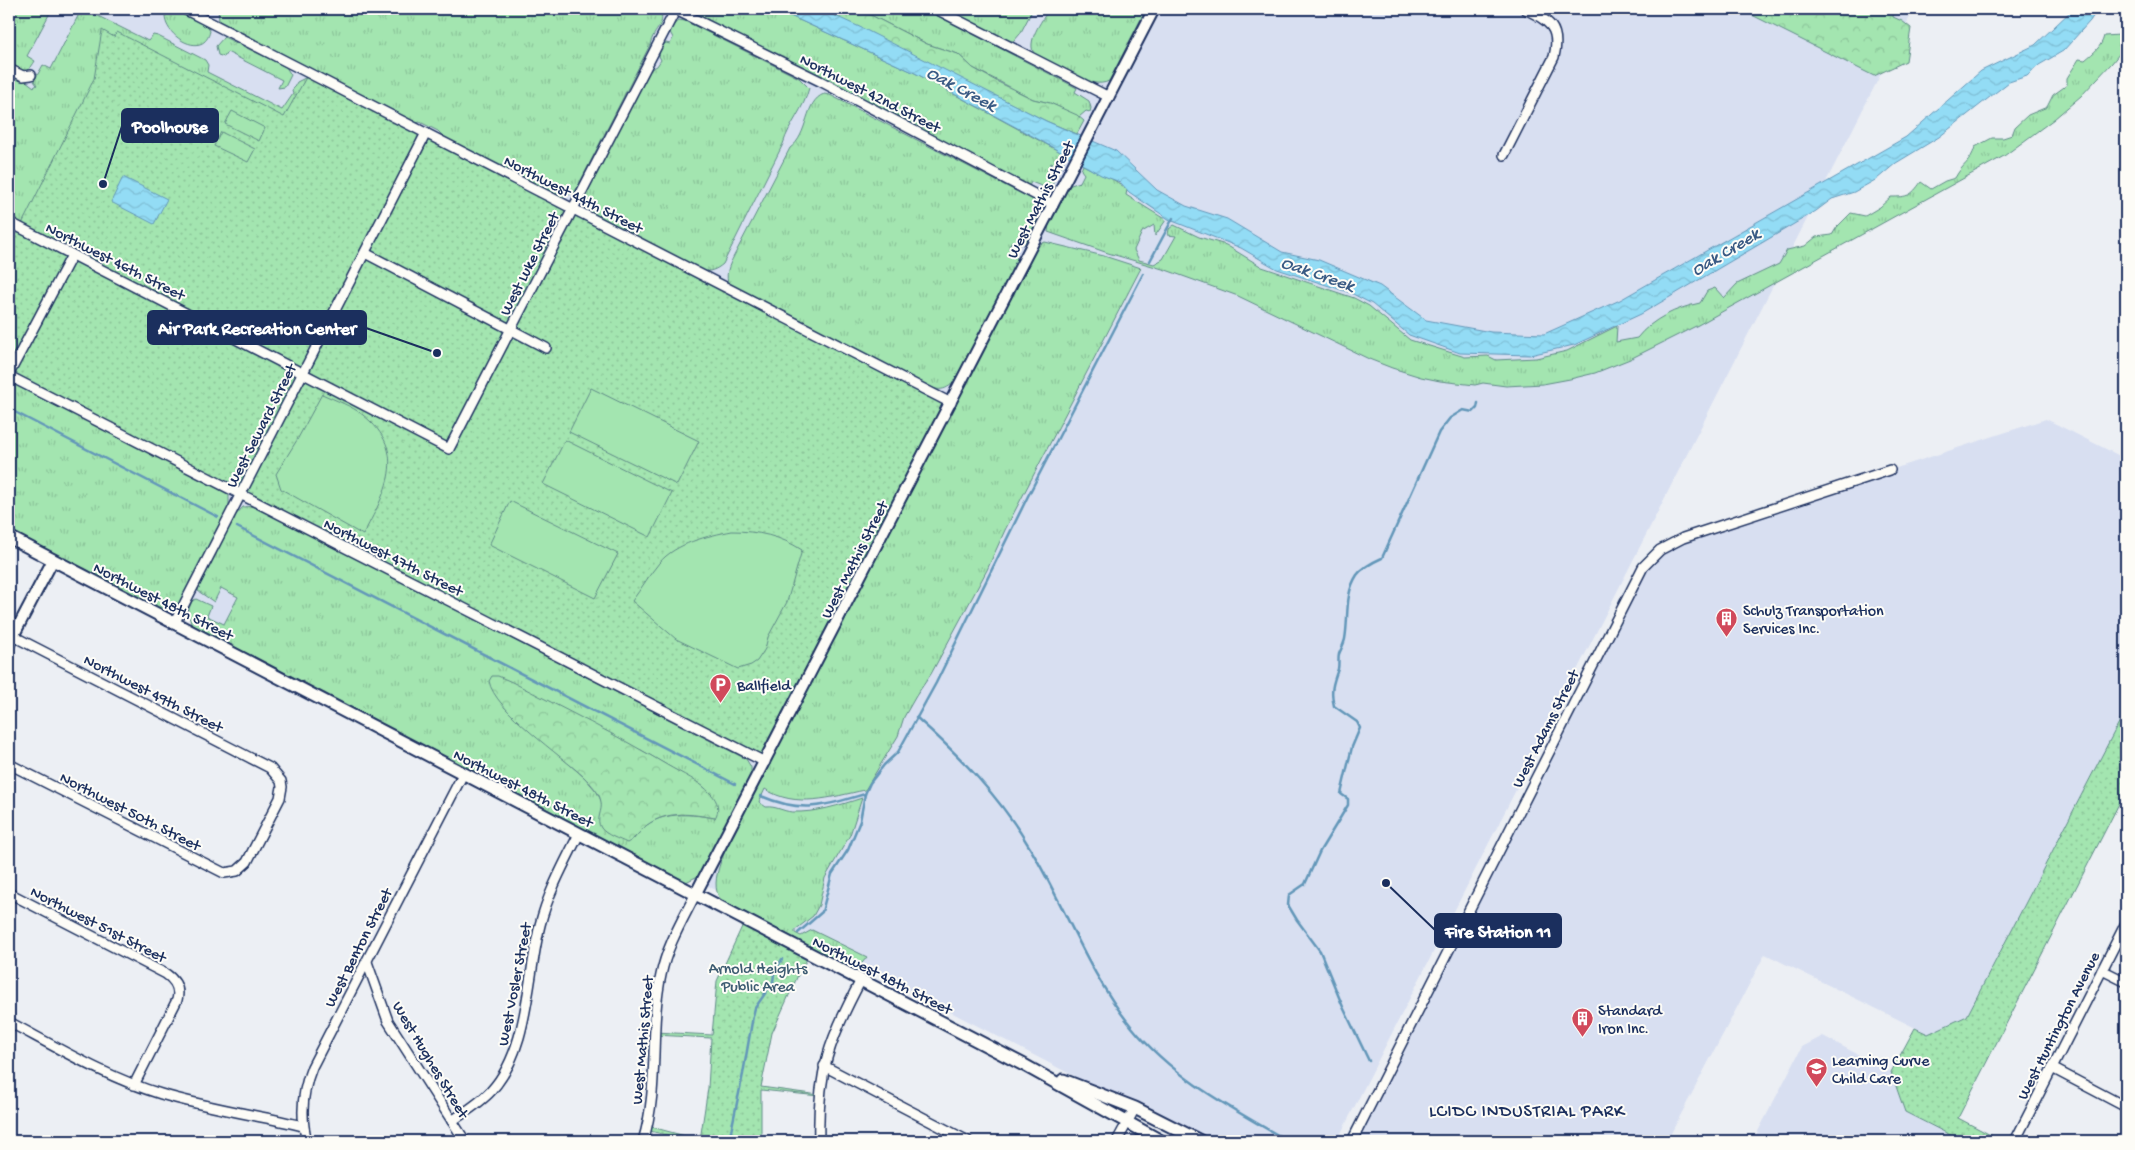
<svg xmlns="http://www.w3.org/2000/svg" width="2135" height="1150" font-family="'Gochi Hand',sans-serif">
  <style>
    .built { fill: #d8dff1 }
    .grass { fill: url(#grass-tufts); stroke: #5f8a87; fill-rule: evenodd }
    .forest { fill: url(#forest-crowns); stroke: #5f8a87 }
    .park { fill: url(#park-dots); stroke: #5f8a87 }
    .garden { fill: #a3e5b0; stroke: #5f8a87 }
    .water { fill: url(#water-waves); stroke: #6397b9 }
    .lines { fill: none; stroke-linecap: round; stroke-linejoin: round }
    .stream { stroke: #6397b9; stroke-width: 2.5 }
    .minor-casing { stroke: #1b2f5e; stroke-width: 12 }
    .tertiary-casing { stroke: #1b2f5e; stroke-width: 14 }
    .secondary-casing { stroke: #1b2f5e; stroke-width: 15 }
    .minor { stroke: #fdfcf7; stroke-width: 9 }
    .tertiary { stroke: #fdfcf7; stroke-width: 10 }
    .secondary { stroke: #fdfcf7; stroke-width: 11 }
    .labels { text-anchor: middle; stroke-width: 4; stroke-linejoin: round; paint-order: stroke }
    .street-label { font-size: 16px; fill: #1b2f5e; stroke: #fdfcf7 }
    .poi-label { font-size: 16px; fill: #1b2f5e; stroke: #fdfcf7; text-anchor: start }
    .park-label { font-size: 16px; fill: #3d5c72; stroke: #fdfcf7 }
    .water-label { font-size: 18px; font-style: italic; fill: #395a84; stroke: #fdfcf7 }
    .neighbourhood-label { font-size: 18px; letter-spacing: 1px; fill: #1b2f5e; stroke: #fdfcf7 }
    .leader { fill: none; stroke: #1b2f5e; stroke-width: 2 }
    .callout-dot { fill: #1b2f5e; stroke: #fdfcf7; stroke-width: 2 }
    .callout { fill: #1b2f5e; stroke: #1b2f5e; stroke-width: 2 }
    .callout-label { font-size: 18px; text-anchor: middle; font-weight: bold; fill: #fff }
  </style>
  <defs>
    <pattern id="grass-tufts" width="24" height="20" patternUnits="userSpaceOnUse" patternTransform="scale(1.25)"><rect width="24" height="20" fill="#a3e5b0"/><path d="M3 7l-1-3M5 7V3M7 7l1-3M15 17l-1-3M17 17v-4M19 17l1-3" fill="none" stroke="#8cc59a"/></pattern>
    <pattern id="forest-crowns" width="20" height="18" patternUnits="userSpaceOnUse" patternTransform="scale(1.25)"><rect width="20" height="18" fill="#a3e5b0"/><path d="M2 6a3 3 0 1 1 6 0M12 15a3 3 0 1 1 6 0" fill="none" stroke="#8cc59a"/></pattern>
    <pattern id="park-dots" width="8" height="8" patternUnits="userSpaceOnUse" patternTransform="scale(1.25)"><rect width="8" height="8" fill="#a3e5b0"/><path d="M2 2h.1M6 6h.1" fill="none" stroke="#8cc59a" stroke-width="1.8" stroke-linecap="round"/></pattern>
    <pattern id="water-waves" width="16" height="10" patternUnits="userSpaceOnUse" patternTransform="scale(1.25)"><rect width="16" height="10" fill="#93dcf5"/><path d="M0 5q4-4 8 0t8 0" fill="none" stroke="#7ebdd4"/></pattern>
  </defs>
  <rect width="100%" height="100%" fill="#eceff4"/>
  <filter id="ink" filterUnits="userSpaceOnUse"><feTurbulence type="fractalNoise" baseFrequency=".02" numOctaves="2"/><feDisplacementMap in="SourceGraphic" scale="10" xChannelSelector="R" yChannelSelector="G"/><feConvolveMatrix kernelMatrix="1 2 1 2 8 2 1 2 1" color-interpolation-filters="sRGB"/></filter>
  <g filter="url(#ink)">
    <g class="built">
      <polygon points="9,9 1914,9 1337,1141 1199,1141 9,523 9,376 241,495 308,73 284,118 117,33 9,250"/>
      <polygon points="2046,419 2126,459 2126,709 1967,1016 1928,1034 1765,954 1667,1141 1352,1141 1643,567 1683,538"/>
      <polygon points="1823,1036 1891,1072 1905,1112 1962,1141 1753,1141 1802,1047"/>
    </g>
    <g class="grass">
      <path d="M9,9H52L27,56L35,61C26,76 24,72 9,67Z"/>
      <polygon points="70,9 84,9 148,41 153,35 158,36 205,60 208,65 207,72 282,110 293,94 292,91 297,82 305,78 350,99 22,224 9,217 9,74 26,81 34,87 37,85 34,81 43,65 51,69 79,14"/>
      <path d="M218,9H659C668,24 653,29 650,45L577,188L574,193L561,197L445,138L438,131L420,122L416,123L219,21Z"/>
      <polygon points="684,9 775,9 915,73 1066,155 1061,168 1051,163 1047,171 1055,178 1051,187 1044,187 1031,182 1029,186"/>
      <polygon points="859,9 924,9 1077,88 1075,92 1089,101 1091,108 1090,112 1086,111 1079,117 1050,103 1033,99 973,68 958,54 927,44"/>
      <polygon points="942,9 1033,9 1020,34 1014,41 1010,41"/>
      <path d="M1049,9H1146L1109,81C1091,91 1052,64 1035,55C1025,42 1042,21 1049,9Z"/>
      <path d="M171,11H175L207,26L210,31C204,60 165,37 165,16Z"/>
      <path d="M679,20L685,21L799,78L809,88C804,109 789,124 783,144L723,264C716,270 710,272 701,271L585,210L584,193L649,70L657,66L661,60L659,56L660,47L666,43L670,44L673,38L670,32L672,26Z"/>
      <path d="M2126,21V45L2112,63L2081,96L2054,119L2004,156L1698,325L1630,359L1595,373L1570,379L1543,384L1506,386L1483,383L1475,385L1440,381L1421,377L1392,368L1369,359L1238,296L1166,270L1108,253L1048,232L1049,223L1068,186L1080,182L1084,174L1081,170L1083,165C1097,173 1116,178 1127,190L1126,195L1166,220L1155,236L1154,225L1142,232L1134,250L1139,260L1154,264L1163,259L1176,236L1168,235L1169,229L1174,225L1199,237L1226,245L1262,267L1354,298L1369,306L1410,340L1465,357L1488,356L1496,360L1536,358L1567,351L1617,326L1616,342L1637,338C1652,319 1676,308 1700,303L1707,291L1715,288L1724,298L1737,284L1779,264L1787,250L1805,246L1816,237L1832,235L1837,227L1851,213L1865,216L1880,207L1891,197C1908,197 1911,196 1921,182L1931,189L1945,181L1955,178C1963,163 1970,164 1975,147L1992,138H2003L2012,135L2015,127L2028,115L2047,107L2053,95L2067,85V78L2079,59L2085,60C2094,52 2101,48 2104,36L2120,35Z"/>
      <polygon points="224,37 286,67 291,75 285,87 278,88 282,80 227,52 224,57 218,55 216,46"/>
      <path d="M824,94L830,95L1037,202C1039,204 1041,205 1041,209C1041,219 1030,241 1020,245L1011,242L1009,248L1016,253L1017,261L954,382C942,394 934,389 920,383L728,283C725,271 731,262 736,252L790,148C809,135 804,101 824,94Z"/>
      <path d="M1045,242L1104,256L1141,268L1005,530L987,570L931,674L916,696L904,717L898,736L865,790C831,797 796,809 765,789L759,802L766,807C776,806 782,811 792,812C816,813 840,805 862,798L850,835L825,878L819,905L813,916L795,930V933L801,936L812,930L867,957L858,968H851L721,900C706,881 729,845 737,825L1033,253L1038,245Z"/>
      <polygon points="9,378 226,492 229,496 229,506 178,605 169,610 159,609 103,580 88,570 9,531"/>
      <path d="M254,506L746,759L751,767V776L698,876L686,882L677,879L191,624L188,611L192,601L196,599L211,606L207,616L224,624L238,597L221,588L214,602L198,591L199,587L234,517L243,507ZM504,707L641,750L704,787L715,818C686,813 652,810 634,839L602,803L597,792L585,778Z"/>
    </g>
    <g class="forest">
      <polygon points="820,9 859,9 927,44 958,54 973,68 998,82 1033,99 1050,103 1077,115 1084,121 1077,134 1046,121"/>
      <polygon points="1740,9 1894,9 1893,17 1902,21 1911,28 1906,61 1874,76"/>
      <path d="M492,676H498L512,682C564,709 617,735 667,765C682,774 700,781 711,794C718,801 720,810 715,818C692,814 668,810 647,825C640,831 635,839 627,843C619,839 606,835 601,828C595,819 603,811 601,802C600,793 591,784 584,777C562,756 494,710 489,681Z"/>
    </g>
    <g class="park">
      <polygon points="102,30 114,37 117,32 284,117 309,72 951,403 765,762 9,376 9,250 94,79"/>
      <polygon points="2126,709 2126,790 1958,1118 2002,1141 1962,1141 1905,1112 1891,1072 1915,1028 1928,1034 1967,1016"/>
      <polygon points="745,920 810,954 799,973 772,1033 761,1087 819,1095 819,1096 761,1090 761,1141 691,1141 646,1130 648,1126 700,1140 708,1088 711,1038 655,1035 656,1032 712,1035 717,981"/>
    </g>
    <g class="garden">
      <polygon points="232,111 265,128 259,141 225,124"/>
      <polygon points="221,132 255,149 248,162 214,146"/>
      <polygon points="591,388 699,441 677,485 569,432"/>
      <path d="M322,394C335,400 352,406 363,415C410,452 385,493 363,535L281,489L276,474L297,440Z"/>
      <polygon points="565,440 672,493 650,537 543,484"/>
      <polygon points="510,501 618,554 595,598 489,545"/>
      <path d="M732,531C757,531 781,536 802,550L787,602L768,637L765,649L757,661L751,665L738,669L676,639L632,601C641,589 649,575 659,563C676,543 707,536 732,531Z"/>
    </g>
    <g class="water">
      <polygon points="775,9 820,9 864,29 1046,121 1116,151 1157,190 1186,206 1227,219 1282,252 1319,260 1380,286 1426,320 1491,332 1544,334 1620,300 1906,137 1981,71 2035,45 2073,9 2098,9 2090,21 2063,51 2039,65 2027,76 2009,82 1939,137 1896,163 1877,179 1854,192 1832,199 1816,211 1641,314 1574,345 1530,355 1460,353 1409,335 1372,304 1351,293 1277,269 1241,248 1170,220 1129,192 1120,182 1101,175 1036,138 915,73"/>
      <polygon points="123,177 167,199 154,224 111,202"/>
    </g>
    <g class="lines">
      <g class="stream">
        <polyline points="1150,261 1173,218"/>
        <polyline points="9,409 218,517"/>
        <polyline points="237,527 735,784"/>
        <path d="M916,717C960,756 1000,797 1030,848C1065,906 1088,973 1131,1026C1173,1078 1231,1108 1288,1141"/>
        <path d="M761,796C803,814 823,806 865,794"/>
        <polyline points="798,933 822,912 832,874 848,850 860,821 865,794 870,783 884,765 898,752 936,683 1028,496 1143,274"/>
        <path d="M1369,1061L1343,1007L1320,951L1297,920L1288,905L1289,895L1305,884L1320,851L1348,805V799L1341,794L1352,747L1360,728L1357,722L1334,706C1330,691 1333,683 1338,669C1339,664 1338,658 1339,654C1341,649 1344,644 1345,639C1349,617 1344,595 1357,575C1363,567 1373,562 1382,558L1439,432L1450,418L1463,410L1473,412L1477,408L1478,403"/>
        <polyline points="729,1141 743,1074 753,1016 755,1008 773,982 774,974 782,959"/>
      </g>
      <defs>
        <g id="minor">
          <polyline points="184,9 951,403"/>
          <polyline points="674,9 820,81 1053,204"/>
          <polyline points="936,9 1109,97"/>
          <polyline points="9,69 23,76 31,75"/>
          <path d="M1504,155L1554,57C1561,27 1549,21 1525,9"/>
          <polyline points="9,222 449,449 676,9"/>
          <polyline points="365,253 546,348"/>
          <polyline points="9,374 72,255"/>
          <polyline points="9,376 765,762"/>
          <polyline points="174,624 426,133"/>
          <polyline points="9,764 224,873 237,871 247,862 280,798 282,787 281,781 270,768 13,636"/>
          <path d="M9,893L166,974C176,981 180,989 177,1000L134,1085"/>
          <polyline points="367,962 388,1021 465,1141"/>
          <polyline points="2102,970 2126,982"/>
          <path d="M9,1022C58,1048 108,1078 161,1094C208,1108 256,1115 303,1126"/>
          <polyline points="824,1066 968,1141"/>
          <polyline points="2052,1068 2126,1107"/>
          <path d="M452,1121C465,1112 480,1103 491,1091C529,1050 527,978 540,925C548,893 564,864 579,834"/>
          <path d="M307,1141C300,1116 302,1092 312,1067L463,774"/>
          <path d="M643,1141C660,1087 649,1030 661,975C667,946 682,921 695,895"/>
          <path d="M819,1141C817,1072 829,1040 861,980"/>
          <polyline points="1117,1141 1135,1108"/>
          <polyline points="1352,1141 1643,567 1660,550 1683,538 1890,470"/>
          <polyline points="2015,1141 2126,923"/>
        </g>
        <g id="tertiary">
          <polyline points="9,644 53,560"/>
          <polyline points="695,895 1154,9"/>
        </g>
        <g id="secondary">
          <polyline points="9,537 1024,1065 1161,1141"/>
          <polyline points="1063,1080 1135,1108 1200,1141"/>
        </g>
      </defs>
      <use href="#minor" class="minor-casing"/>
      <use href="#tertiary" class="tertiary-casing"/>
      <use href="#secondary" class="secondary-casing"/>
      <use href="#minor" class="minor"/>
      <use href="#tertiary" class="tertiary"/>
      <use href="#secondary" class="secondary"/>
    </g>
  </g>
  <defs>
    <symbol id="building-pin" viewBox="-11 -11 22 30"><path d="M0 17L-7.5 6A9.5 9.5 0 1 1 7.5 6Z" fill="#d1495b" stroke="#fdfcf7"/><path d="M-4-6H4V6H1V3H-1V6H-4ZM-2.5-4.3h1.7v1.8h-1.7ZM.8-4.3h1.7v1.8H.8ZM-2.5-1h1.7V.8h-1.7ZM.8-1h1.7V.8H.8Z" fill="#fff"/></symbol>
    <symbol id="parking-pin" viewBox="-11 -11 22 30"><path d="M0 17L-7.5 6A9.5 9.5 0 1 1 7.5 6Z" fill="#d1495b" stroke="#fdfcf7"/><path d="M-3.5-5.5H1a3.5 3.5 0 0 1 0 7H-1V5.5H-3.5ZM-1-3.4V-.6H.8a1.4 1.4 0 0 0 0-2.8Z" fill="#fff"/></symbol>
    <symbol id="school-pin" viewBox="-11 -11 22 30"><path d="M0 17L-7.5 6A9.5 9.5 0 1 1 7.5 6Z" fill="#d1495b" stroke="#fdfcf7"/><path d="M0-5L7-2L0 1L-7-2ZM-4 1L0 2.5L4 1V4Q0 6-4 4Z" fill="#fff"/></symbol>
  </defs>
  <g fill-rule="evenodd">
    <use href="#building-pin" x="1714" y="606" width="25" height="34"/>
    <use href="#parking-pin" x="708" y="672" width="25" height="34"/>
    <use href="#building-pin" x="1570" y="1006" width="25" height="34"/>
    <use href="#school-pin" x="1804" y="1056" width="25" height="34"/>
  </g>
  <g class="labels">
    <g class="street-label">
      <text transform="translate(871 92) rotate(27)" y="6">Northwest 42nd Street</text>
      <text transform="translate(574 193) rotate(27)" y="6">Northwest 44th Street</text>
      <text transform="translate(1039 199) rotate(-63)" y="6">West Mathis Street</text>
      <text transform="translate(116 260) rotate(27)" y="6">Northwest 46th Street</text>
      <text transform="translate(528 263) rotate(-63)" y="6">West Luke Street</text>
      <text transform="translate(260 425) rotate(-63)" y="6">West Seward Street</text>
      <text transform="translate(394 556) rotate(27)" y="6">Northwest 47th Street</text>
      <text transform="translate(853 559) rotate(-63)" y="6">West Mathis Street</text>
      <text transform="translate(164 600) rotate(27)" y="6">Northwest 48th Street</text>
      <text transform="translate(154 692) rotate(27)" y="6">Northwest 49th Street</text>
      <text transform="translate(1544 728) rotate(-63)" y="6">West Adams Street</text>
      <text transform="translate(524 787) rotate(27)" y="6">Northwest 48th Street</text>
      <text transform="translate(131 810) rotate(27)" y="6">Northwest 50th Street</text>
      <text transform="translate(99 923) rotate(27)" y="6">Northwest 51st Street</text>
      <text transform="translate(357 947) rotate(-63)" y="6">West Benton Street</text>
      <text transform="translate(883 974) rotate(27)" y="6">Northwest 48th Street</text>
      <text transform="translate(513 984) rotate(-79)" y="6">West Vosler Street</text>
      <text transform="translate(2057 1025) rotate(-63)" y="6">West Huntington Avenue</text>
      <text transform="translate(641 1040) rotate(-85)" y="6">West Mathis Street</text>
      <text transform="translate(432 1059) rotate(59)" y="6">West Hughes Street</text>
    </g>
    <g class="poi-label">
      <text x="1743" y="615">Schulz Transportation<tspan x="1743" dy="18">Services Inc.</tspan></text>
      <text x="737" y="690">Ballfield</text>
      <text x="1598" y="1015">Standard<tspan x="1598" dy="18">Iron Inc.</tspan></text>
      <text x="1832" y="1065">Learning Curve<tspan x="1832" dy="18">Child Care</tspan></text>
    </g>
    <g class="park-label">
      <text x="758" y="973">Arnold Heights<tspan x="758" dy="18">Public Area</tspan></text>
    </g>
    <g class="water-label">
      <text transform="translate(962 88) rotate(28)" y="6">Oak Creek</text>
      <text transform="translate(1725 251) rotate(-31)" y="6">Oak Creek</text>
      <text transform="translate(1318 273) rotate(19)" y="6">Oak Creek</text>
    </g>
    <g class="neighbourhood-label">
      <text x="1527" y="1116">LCIDC INDUSTRIAL PARK</text>
    </g>
  </g>
  <path class="leader" d="M103 184L122 126M437 353L366 328M1386 883L1435 930"/>
  <g class="callout-dot">
    <circle cx="103" cy="184" r="5"/>
    <circle cx="437" cy="353" r="5"/>
    <circle cx="1386" cy="883" r="5"/>
  </g>
  <g class="callout">
    <rect x="122" y="109" width="96" height="33" rx="5"/>
    <rect x="148" y="311" width="218" height="33" rx="5"/>
    <rect x="1435" y="914" width="126" height="33" rx="5"/>
  </g>
  <g class="callout-label">
    <text x="170" y="132">Poolhouse</text>
    <text x="257" y="334">Air Park Recreation Center</text>
    <text x="1498" y="937">Fire Station 11</text>
  </g>
  <rect width="2135" height="1150" fill="none" stroke="#fdfcf7" stroke-width="30"/>
  <rect x="15" y="15" width="2105" height="1120" fill="none" stroke="#1b2f5e" stroke-width="2" filter="url(#ink)"/>
</svg>
